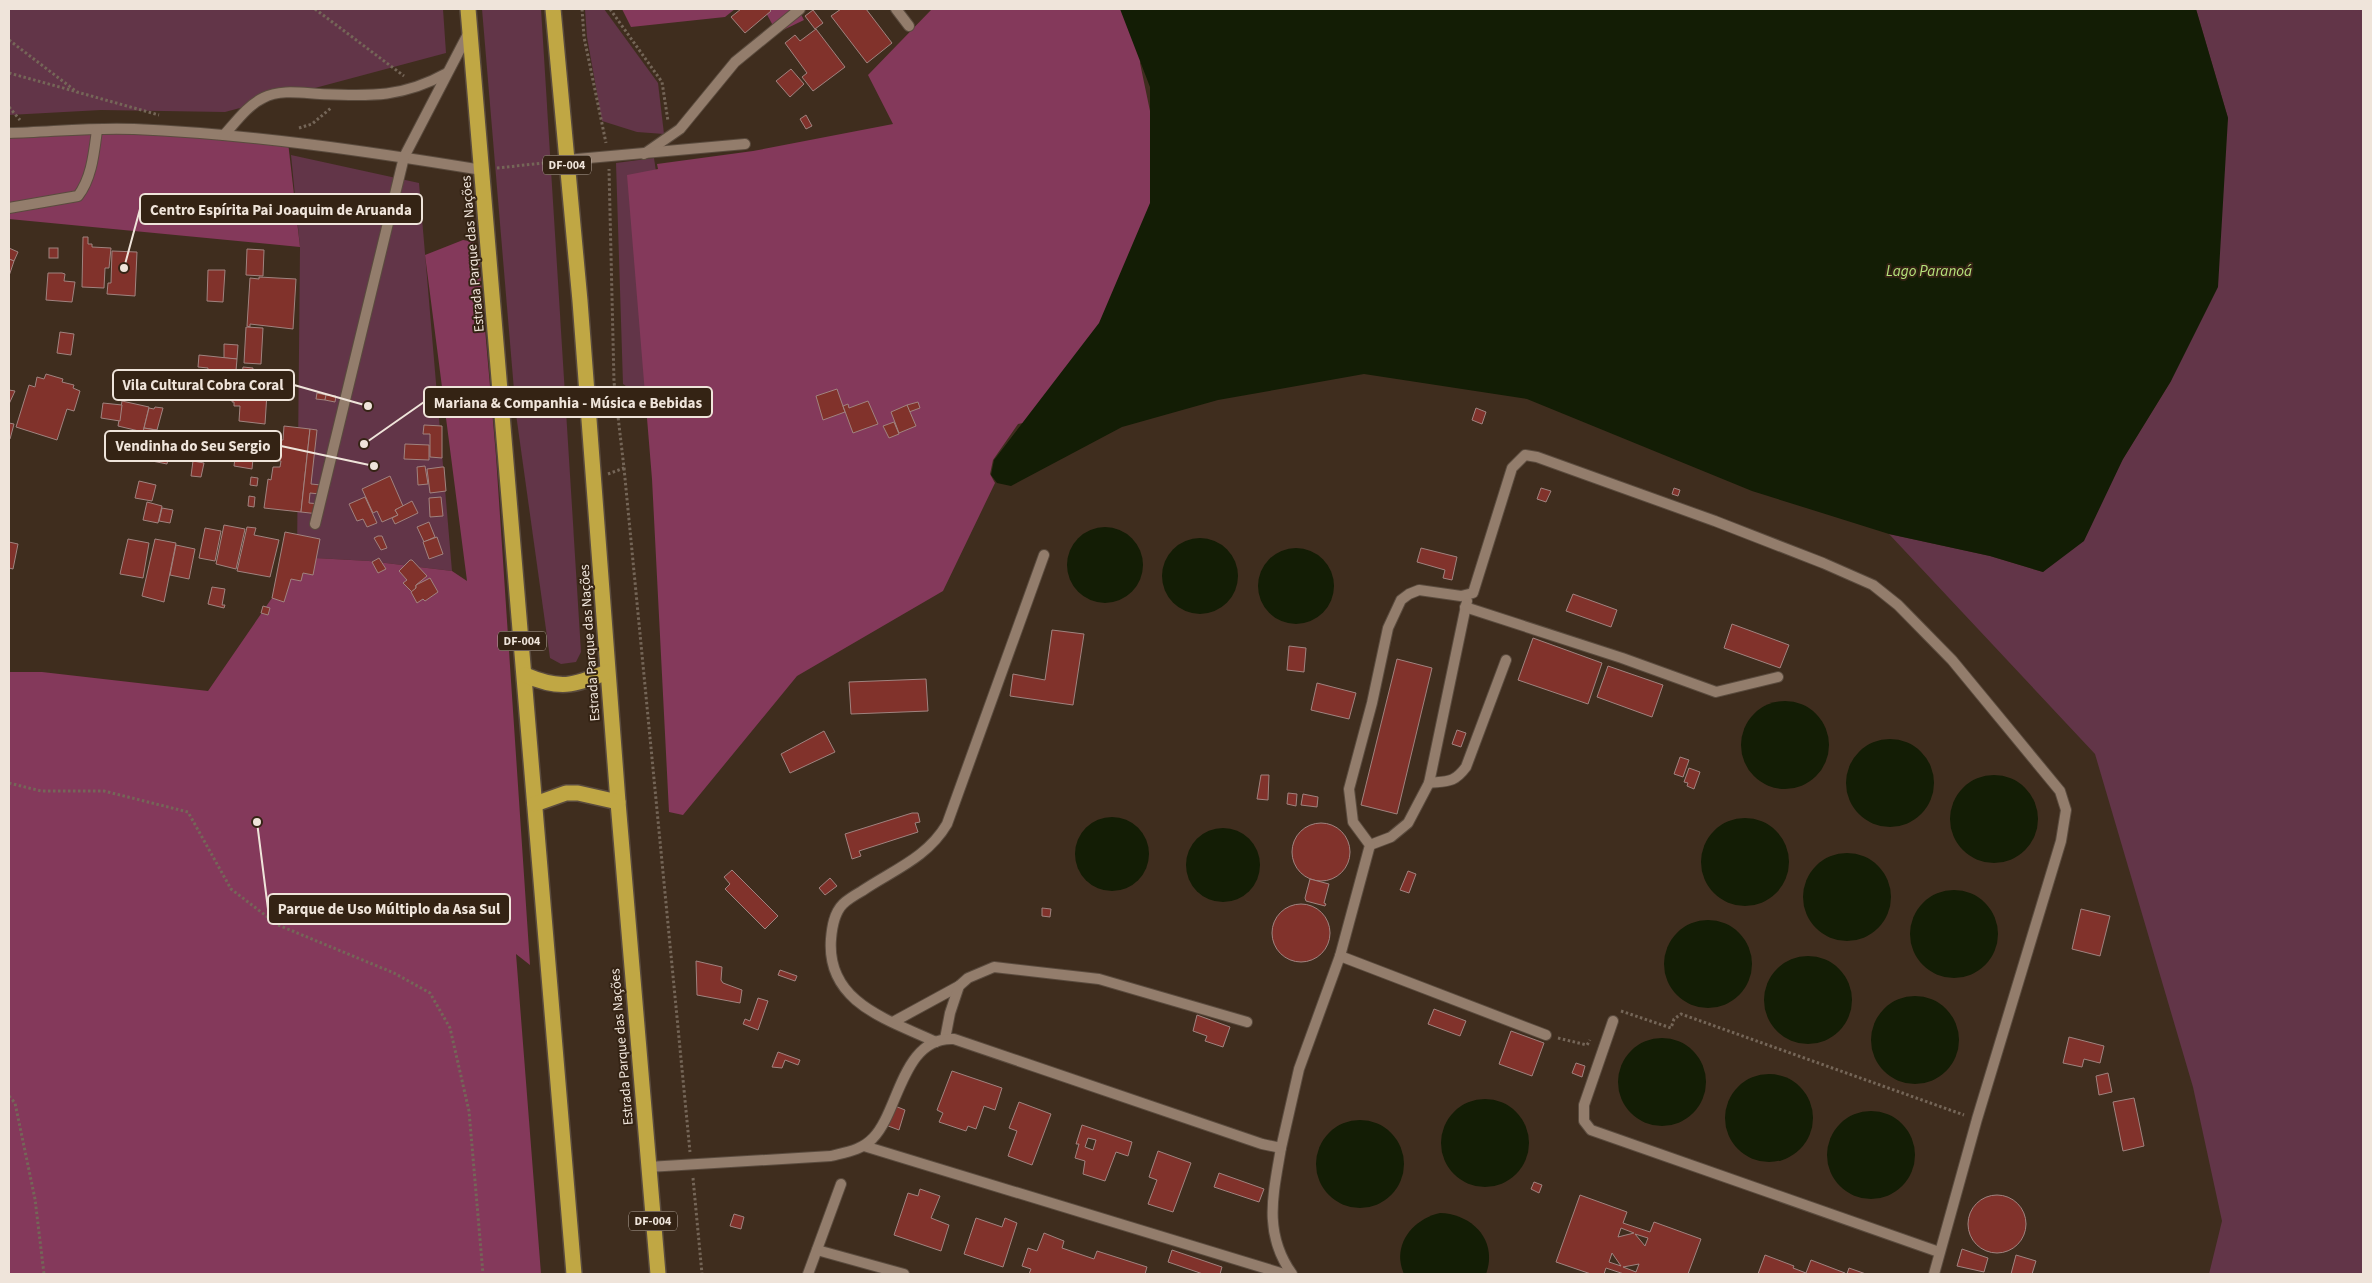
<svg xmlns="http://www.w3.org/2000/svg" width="2372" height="1283" font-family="'Source Sans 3',sans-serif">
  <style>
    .green { fill: #623548 }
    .forest { fill: #84395b }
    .water { fill: #131d05 }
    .building { fill: #81322b; stroke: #a0837f; fill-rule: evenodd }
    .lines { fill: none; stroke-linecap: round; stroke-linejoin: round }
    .lane-casing { stroke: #5a4b3e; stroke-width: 12 }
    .highway-casing { stroke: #5a4b3e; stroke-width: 18 }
    .path { stroke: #756658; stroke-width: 3; stroke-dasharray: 2.5 2.5; stroke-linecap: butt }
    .lane { stroke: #937d6c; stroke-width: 10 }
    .highway { stroke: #c0a744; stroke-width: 15 }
    .labels { text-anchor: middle; stroke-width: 4; stroke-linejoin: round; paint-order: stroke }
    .shield { fill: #342314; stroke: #b7aa9f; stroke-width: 1 }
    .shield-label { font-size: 12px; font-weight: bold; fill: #efe4da }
    .street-label { font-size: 14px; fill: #efe4da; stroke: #342314 }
    .water-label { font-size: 15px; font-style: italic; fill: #b6e37b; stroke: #342314 }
    .leader { fill: none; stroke: #efe4da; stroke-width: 2 }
    .callout-dot { fill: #efe4da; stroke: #342314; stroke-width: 2 }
    .callout { fill: #342314; stroke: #efe4da; stroke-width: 2 }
    .callout-label { font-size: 15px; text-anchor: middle; font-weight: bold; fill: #efe4da }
  </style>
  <rect width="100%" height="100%" fill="#3f2d1e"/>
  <g class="green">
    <polygon points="9,9 443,9 446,53 225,112 101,110 9,115"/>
    <polygon points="482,9 541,9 581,652 576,662 561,664 550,658 516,414"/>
    <polygon points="585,9 604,9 658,83 664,134 637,132 602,121 587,37"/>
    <polygon points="2196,9 2363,9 2363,1274 2209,1274 2222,1221 2193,1087 2095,754 1889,534 1990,556 2043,572 2123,459 2171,381 2228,118"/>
    <polygon points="291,155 419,183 452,571 369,561 297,557 300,247"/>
    <polygon points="654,158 671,273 813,297 643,398 623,384 616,163"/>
  </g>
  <g class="forest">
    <polygon points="622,9 735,9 725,17 631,27"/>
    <polygon points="764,9 798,9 804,20 777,33"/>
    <polygon points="932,9 1161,9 1140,63 1150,111 1434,339 1018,424 993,460 990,474 995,483 943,591 797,676 683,815 669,812 652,479 627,175 658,169 657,164 753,151 893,124 868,75"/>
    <polygon points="115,130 288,142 300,247 9,219 9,133"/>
    <polygon points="463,240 474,242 479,259 496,456 530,965 516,954 541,1274 9,1274 9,672 42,672 208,691 274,595 297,557 369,561 452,571 467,581 425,255"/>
  </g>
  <g class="water">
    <polygon points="1120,9 2196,9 2228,118 2218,287 2171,381 2123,459 2084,541 2043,572 1990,556 1889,534 1752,491 1527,399 1364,374 1218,400 1122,427 1011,486 997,483 991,475 994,460 1099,323 1150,203 1150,87"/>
    <circle cx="1105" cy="565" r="38"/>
    <circle cx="1200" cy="576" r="38"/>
    <circle cx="1296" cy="586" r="38"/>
    <circle cx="1785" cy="745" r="44"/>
    <circle cx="1890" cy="783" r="44"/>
    <circle cx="1994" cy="819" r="44"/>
    <circle cx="1112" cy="854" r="37"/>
    <circle cx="1745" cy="862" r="44"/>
    <circle cx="1223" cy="865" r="37"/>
    <circle cx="1847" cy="897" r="44"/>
    <circle cx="1954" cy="934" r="44"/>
    <circle cx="1708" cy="964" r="44"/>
    <circle cx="1808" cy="1000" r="44"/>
    <circle cx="1915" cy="1040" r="44"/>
    <circle cx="1662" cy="1082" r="44"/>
    <circle cx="1769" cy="1118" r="44"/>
    <circle cx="1485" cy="1143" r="44"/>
    <circle cx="1871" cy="1155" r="44"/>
    <circle cx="1360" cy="1164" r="44"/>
    <path d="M1440,1213C1473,1214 1498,1241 1486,1274H1404C1391,1245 1413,1219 1440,1213Z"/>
  </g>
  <g class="building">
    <polygon points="741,9 769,9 771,11 745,33 731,17"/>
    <polygon points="841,9 866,9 892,43 867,63 831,16"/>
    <polygon points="813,10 823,23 815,29 805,16"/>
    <polygon points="816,29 845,67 813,91 802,77 807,73 785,43 795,35 800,41"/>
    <polygon points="791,69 804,84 790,97 776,81"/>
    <polygon points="806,115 812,126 806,129 800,119"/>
    <polygon points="83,237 88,237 88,244 92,244 92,247 111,248 109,268 105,268 104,288 82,287"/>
    <polygon points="9,248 18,252 14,261 9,259"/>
    <rect x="49" y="248" width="9" height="10"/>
    <polygon points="247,249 264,250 263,276 246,275"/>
    <polygon points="112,251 137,252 135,296 107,294 108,283 111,283"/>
    <polygon points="9,259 14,261 9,276"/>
    <polygon points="208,270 225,270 223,302 207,301"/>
    <polygon points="48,273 62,273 65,274 64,281 75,282 72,302 46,300"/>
    <polygon points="259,277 296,279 293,329 250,324 250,327 247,326 250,278 259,279"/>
    <polygon points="246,327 263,328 261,364 244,363"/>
    <polygon points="60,332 74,334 71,355 57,353"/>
    <polygon points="224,344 238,345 237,359 224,358"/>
    <polygon points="199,355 237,359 235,382 228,382 228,379 207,377 208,368 198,367"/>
    <polygon points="243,367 253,368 251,384 241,382"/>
    <polygon points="46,374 63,379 62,382 74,385 73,388 80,391 74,411 67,409 57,440 16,427 29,385 35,387 37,377 44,379"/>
    <polygon points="837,389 845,412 823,420 816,396"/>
    <polygon points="9,390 15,391 9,404"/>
    <polygon points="252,392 267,393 265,424 239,421 240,406 234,406 234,402 232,402 233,394 252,396"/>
    <polygon points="317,393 326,395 325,400 316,399"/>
    <polygon points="326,395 336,396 335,402 325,400"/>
    <polygon points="122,401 149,407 143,432 118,426"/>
    <polygon points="868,401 878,424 853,433 843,406 848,404 849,408"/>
    <polygon points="918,402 920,408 909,412 907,405"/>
    <polygon points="103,403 122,405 120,421 101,418"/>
    <polygon points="907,405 916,426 899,433 891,412"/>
    <polygon points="155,407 163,408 157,430 144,428 149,408 154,409"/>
    <polygon points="1476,408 1486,412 1482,424 1472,420"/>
    <polygon points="894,422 899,434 889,438 883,426"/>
    <polygon points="9,423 14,424 10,439 9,438"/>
    <polygon points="424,425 442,426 442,458 430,457 430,434 423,434"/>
    <polygon points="284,426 310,429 301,512 264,508 268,479 271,480 273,467 280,467 281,461 275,461 277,440 283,440"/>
    <polygon points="144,428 173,433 167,464 137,458"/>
    <polygon points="310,429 317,430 311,484 321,485 320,494 310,493 309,503 320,504 319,514 301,512"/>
    <polygon points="228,433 255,437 252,469 234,466 235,458 224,457"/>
    <polygon points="405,444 429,445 429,460 404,459"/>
    <polygon points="193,461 204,463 201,477 191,476"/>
    <polygon points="425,466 428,484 418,485 417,467"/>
    <polygon points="442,467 444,467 446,491 430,493 427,469"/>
    <polygon points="390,476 403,506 395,510 398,515 382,522 377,511 373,513 362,489"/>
    <polygon points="251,477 258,478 257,486 250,485"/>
    <polygon points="139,481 156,485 152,501 135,498"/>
    <polygon points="1541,488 1551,491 1546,502 1537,499"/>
    <polygon points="1674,488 1680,490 1678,496 1672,494"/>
    <polygon points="249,496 255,497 254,507 248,506"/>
    <polygon points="365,497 377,523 367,527 363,519 357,521 349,504"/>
    <polygon points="441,497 443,516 430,517 429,498"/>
    <polygon points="412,501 418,513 395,524 392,518 398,515 395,510"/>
    <polygon points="147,502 162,506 158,523 143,520"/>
    <polygon points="162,508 173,510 170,523 159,521"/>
    <polygon points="429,522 435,537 424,542 417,527"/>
    <polygon points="224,525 245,529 236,569 216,564"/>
    <polygon points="247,527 256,528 254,535 279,540 270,577 237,571"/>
    <polygon points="205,528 221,531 215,561 199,558"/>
    <polygon points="285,532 320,539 313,575 303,573 301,581 291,579 284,602 272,598"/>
    <polygon points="378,536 382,536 387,548 381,550 374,538"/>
    <polygon points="437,537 443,554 429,559 423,542"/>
    <polygon points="128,539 149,543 143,578 120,574"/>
    <polygon points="155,539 176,543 164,602 142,596"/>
    <polygon points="9,542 18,544 13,569 9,568"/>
    <polygon points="176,545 195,549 189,579 170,575"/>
    <polygon points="1421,548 1457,557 1452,580 1443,578 1445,570 1417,562"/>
    <polygon points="379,558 386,569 378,573 372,562"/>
    <polygon points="410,560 412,560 427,576 416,585 416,588 412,592 403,583 407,580 399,571"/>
    <polygon points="430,578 438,592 425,601 423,599 417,603 411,592 416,588 416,585"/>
    <polygon points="212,587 225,589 222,605 225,605 224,608 208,604"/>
    <polygon points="1573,594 1617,610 1611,627 1566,611"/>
    <polygon points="263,606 270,608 268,615 261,613"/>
    <polygon points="1732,624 1789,645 1780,668 1724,648"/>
    <polygon points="1052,630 1084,634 1073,705 1010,696 1013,674 1045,680"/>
    <polygon points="1533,638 1602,663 1588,704 1518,680"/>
    <polygon points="1289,646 1306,648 1304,672 1287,670"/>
    <polygon points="1397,659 1432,668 1397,814 1361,805"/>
    <polygon points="1608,666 1663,685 1652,717 1597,697"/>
    <polygon points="926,679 928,711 851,714 849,682"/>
    <polygon points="1317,683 1356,693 1349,719 1311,710"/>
    <polygon points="1457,730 1466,733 1461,747 1452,744"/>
    <polygon points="824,731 835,752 790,773 781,754"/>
    <polygon points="1680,757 1689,760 1683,777 1674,774"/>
    <polygon points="1689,768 1700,772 1694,789 1687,786 1688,783 1684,782"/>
    <polygon points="1261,775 1269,775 1268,800 1257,799"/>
    <polygon points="1288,793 1297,794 1296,806 1287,804"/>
    <polygon points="1303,794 1318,797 1317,807 1301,805"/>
    <polygon points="912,813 918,813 920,822 915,823 918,832 859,851 861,856 852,859 845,834"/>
    <circle cx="1321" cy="852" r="29"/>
    <polygon points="732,870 778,916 765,929 725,889 730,884 724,877"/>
    <polygon points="1408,871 1416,874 1409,893 1400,890"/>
    <polygon points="830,878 837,886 825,895 819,888"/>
    <polygon points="1310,879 1329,884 1324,903 1326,904 1325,906 1306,901 1305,898"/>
    <circle cx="1301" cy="933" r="29"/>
    <polygon points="1042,908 1051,909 1050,917 1042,916"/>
    <polygon points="2081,909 2110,916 2100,956 2072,949"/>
    <polygon points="696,961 722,967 721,980 723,983 742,990 740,1003 697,995"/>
    <polygon points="780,970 797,976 795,981 778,975"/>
    <polygon points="758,998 768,1001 758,1030 743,1024 745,1019 750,1021"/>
    <polygon points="1434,1009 1466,1021 1460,1036 1428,1024"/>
    <polygon points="1197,1015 1230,1027 1223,1047 1205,1041 1207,1036 1193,1031"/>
    <polygon points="1511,1031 1544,1043 1532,1076 1499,1064"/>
    <polygon points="2069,1037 2104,1046 2100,1063 2084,1059 2082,1067 2063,1063"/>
    <polygon points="778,1052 800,1060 798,1065 785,1060 782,1068 772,1067"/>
    <polygon points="1576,1063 1585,1066 1582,1077 1572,1073"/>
    <polygon points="952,1071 1002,1088 995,1110 984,1106 976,1129 968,1126 966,1131 939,1122 943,1113 937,1110"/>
    <polygon points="2108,1073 2112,1092 2099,1095 2096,1076"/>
    <polygon points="2134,1098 2144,1146 2123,1151 2113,1102"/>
    <polygon points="1019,1102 1051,1114 1032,1165 1008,1156 1017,1131 1009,1128"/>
    <polygon points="890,1104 905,1110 899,1130 883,1124"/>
    <path d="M1082,1125L1132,1142L1128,1156L1116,1152L1105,1181L1083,1174L1085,1161L1075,1158L1079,1144H1076ZM1088,1138L1096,1140L1093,1150L1085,1147Z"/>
    <polygon points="1158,1151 1191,1163 1173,1212 1148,1204 1157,1180 1149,1177"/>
    <polygon points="1219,1173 1264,1189 1259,1202 1214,1187"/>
    <polygon points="1534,1182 1542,1185 1539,1193 1531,1189"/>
    <polygon points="920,1189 940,1196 931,1218 949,1225 941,1251 894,1235 908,1193 918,1196"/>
    <path d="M1580,1195L1627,1212L1623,1223L1650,1232L1654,1222L1701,1239L1688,1274H1624L1606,1268L1604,1274H1591L1556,1262ZM1621,1228L1634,1233L1618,1237ZM1635,1234L1648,1238L1645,1246ZM1612,1253L1621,1266L1609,1262ZM1639,1264L1636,1272L1623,1267Z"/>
    <circle cx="1997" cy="1224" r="29"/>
    <polygon points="734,1214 744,1217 741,1229 730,1226"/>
    <polygon points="976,1218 1002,1227 1005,1218 1017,1223 1003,1267 964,1254"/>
    <polygon points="1044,1233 1064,1241 1062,1248 1094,1259 1097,1251 1147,1267 1145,1274 1029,1274 1031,1269 1022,1266 1028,1248 1037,1251"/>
    <polygon points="1962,1249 1988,1258 1984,1272 1957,1266"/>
    <polygon points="1172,1250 1222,1267 1220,1274 1203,1274 1168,1262"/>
    <polygon points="1765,1255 1794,1266 1793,1268 1806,1273 1811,1260 1845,1273 1845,1274 1758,1274"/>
    <polygon points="2016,1255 2036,1261 2032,1274 2011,1274"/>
    <polygon points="1849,1268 1866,1274 1847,1274"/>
  </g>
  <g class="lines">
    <defs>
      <g id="lane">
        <polyline points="896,9 909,26"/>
        <path d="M9,133C50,132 93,127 134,129C251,134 366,151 482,170"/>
        <path d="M224,135C235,123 248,105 263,98C280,89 302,93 320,94C370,96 402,98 447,73"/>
        <polyline points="644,154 680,129 735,62 800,9"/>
        <polyline points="566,160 745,144"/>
        <path d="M9,208L78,196C92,178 94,152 97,130"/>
        <polyline points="315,524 404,157 469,32"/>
        <polyline points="1465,607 1622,658 1716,692 1778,677"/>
        <path d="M1429,783C1448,781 1454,783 1466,767L1506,660"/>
        <polyline points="1370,845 1391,837 1408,823 1429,783 1467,601"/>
        <polyline points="1340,956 1546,1035"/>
        <polyline points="1613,1021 1584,1105 1584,1121 1591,1130 1939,1252"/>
        <polyline points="893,1022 959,986"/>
        <polyline points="945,1039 950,1013 959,986 968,978 994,967 1099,979 1247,1022"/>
        <path d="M936,1042C889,1020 826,1003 831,939C832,927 834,913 843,904C848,899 855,895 862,891C893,870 927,858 947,824L1044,555"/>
        <polyline points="864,1146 1284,1274"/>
        <path d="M1281,1148C1273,1195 1263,1233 1292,1274"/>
        <path d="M648,1167L831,1156C847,1152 862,1150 873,1138C899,1112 902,1036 954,1039L1262,1144L1281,1148L1299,1069L1340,956L1370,845L1353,822L1349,789L1372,703L1388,628L1401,600L1409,594L1419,590L1461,596L1473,593L1512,468L1525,455L1537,457L1715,521L1823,563L1873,585L1898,605L1952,660L2060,791L2066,810L2061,841L1977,1119L1934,1274"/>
        <polyline points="817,1250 904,1274"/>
        <polyline points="808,1274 841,1184"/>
      </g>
      <g id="highway">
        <polyline points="468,9 574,1274"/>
        <polyline points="553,9 580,301 618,802 658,1274"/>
        <path d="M525,675C560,690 573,686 607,672"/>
        <polyline points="535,804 566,793 578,793 618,802"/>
      </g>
    </defs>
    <use href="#lane" class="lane-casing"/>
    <use href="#highway" class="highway-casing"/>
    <g class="path">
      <polyline points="315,9 404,76"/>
      <polyline points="582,9 584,37 606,143"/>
      <polyline points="610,9 662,82 668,121"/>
      <polyline points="9,40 77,92 159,115"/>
      <polyline points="9,73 74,91"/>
      <polyline points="9,107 20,120"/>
      <polyline points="299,128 312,124 331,108"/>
      <polyline points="497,168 553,162"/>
      <polyline points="624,468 690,1152"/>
      <polyline points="608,474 624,468 614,382 609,169"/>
      <polyline points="9,783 41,791 104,791 188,812 231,889 278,925 394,973 430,993 450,1028 469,1111 483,1274"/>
      <polyline points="1621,1011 1671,1028 1674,1019 1681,1014 1964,1115"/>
      <polyline points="1558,1038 1587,1045 1590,1040"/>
      <polyline points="9,1096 15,1103 35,1199 44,1274"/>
      <polyline points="693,1178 702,1274"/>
    </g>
    <use href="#lane" class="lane"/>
    <use href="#highway" class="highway"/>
  </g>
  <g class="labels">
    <g class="shield">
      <rect x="543" y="155.5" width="48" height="19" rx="4"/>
      <rect x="498" y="631.5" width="48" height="19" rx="4"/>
      <rect x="629" y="1211.5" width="48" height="19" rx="4"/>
    </g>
    <g class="shield-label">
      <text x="567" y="169">DF-004</text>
      <text x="522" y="645">DF-004</text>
      <text x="653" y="1225">DF-004</text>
    </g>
    <g class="street-label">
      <text transform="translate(472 254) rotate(-95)" y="5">Estrada Parque das Nações</text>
      <text transform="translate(589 643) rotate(-94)" y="5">Estrada Parque das Nações</text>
      <text transform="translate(621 1047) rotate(-95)" y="5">Estrada Parque das Nações</text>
    </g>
    <g class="water-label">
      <text x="1929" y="276">Lago Paranoá</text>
    </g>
  </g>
  <path class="leader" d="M124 268L140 209M368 406L294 385M364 444L424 402M374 466L281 446M257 822L268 909"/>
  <g class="callout-dot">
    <circle cx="124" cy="268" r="5"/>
    <circle cx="368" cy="406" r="5"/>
    <circle cx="364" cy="444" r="5"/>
    <circle cx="374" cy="466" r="5"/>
    <circle cx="257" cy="822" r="5"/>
  </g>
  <g class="callout">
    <rect x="140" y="194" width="282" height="30" rx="5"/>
    <rect x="113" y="370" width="181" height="30" rx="5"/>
    <rect x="424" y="387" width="288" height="30" rx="5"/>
    <rect x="105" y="431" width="176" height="30" rx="5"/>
    <rect x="268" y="894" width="242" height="30" rx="5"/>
  </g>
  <g class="callout-label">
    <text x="281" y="215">Centro Espírita Pai Joaquim de Aruanda</text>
    <text x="203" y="390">Vila Cultural Cobra Coral</text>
    <text x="568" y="408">Mariana &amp; Companhia - Música e Bebidas</text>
    <text x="193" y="451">Vendinha do Seu Sergio</text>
    <text x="389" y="914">Parque de Uso Múltiplo da Asa Sul</text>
  </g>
  <rect width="2372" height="1283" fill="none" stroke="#efe4da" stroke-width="20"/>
</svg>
